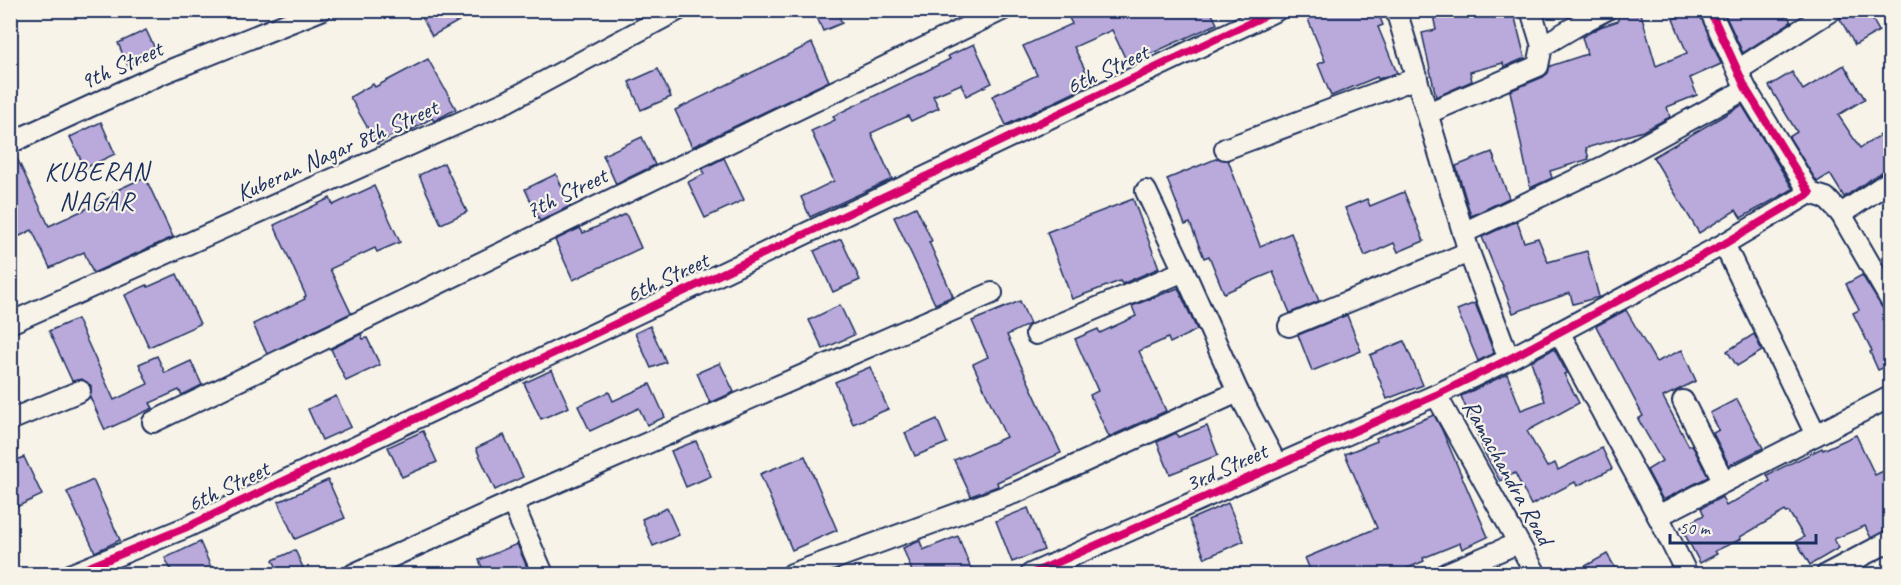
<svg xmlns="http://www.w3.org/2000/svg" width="1901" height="585" font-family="Caveat,sans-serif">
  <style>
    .building { fill: #b9aadb; stroke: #1b2f5e; stroke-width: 1.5 }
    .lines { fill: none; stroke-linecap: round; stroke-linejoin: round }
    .minor-casing { stroke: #1b2f5e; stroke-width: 24 }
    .minor { stroke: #f7f3e8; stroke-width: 20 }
    .cycleway-casing { stroke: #f7f3e8; stroke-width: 11 }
    .cycleway { stroke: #d6006c; stroke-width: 8 }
    .labels { text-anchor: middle; stroke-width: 4.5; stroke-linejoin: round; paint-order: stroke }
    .street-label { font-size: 24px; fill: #1b2f5e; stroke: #f7f3e8 }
    .neighbourhood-label { font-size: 26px; letter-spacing: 1.5px; fill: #1b2f5e; stroke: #f7f3e8 }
  </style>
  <rect width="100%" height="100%" fill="#f7f3e8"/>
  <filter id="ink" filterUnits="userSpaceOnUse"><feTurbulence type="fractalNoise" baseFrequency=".0167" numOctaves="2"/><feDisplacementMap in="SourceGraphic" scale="12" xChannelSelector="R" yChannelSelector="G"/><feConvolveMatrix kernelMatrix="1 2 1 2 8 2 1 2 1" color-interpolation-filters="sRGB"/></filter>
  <g filter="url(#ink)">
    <g class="building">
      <polygon points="418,10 453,10 459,21 432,36"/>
      <polygon points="814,10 836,10 842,23 823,31"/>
      <polygon points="1065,10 1210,10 1217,24 1128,64 1112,30 1074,47 1092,84 1006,125 992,96 1037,75 1023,46 1072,24"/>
      <polygon points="1323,10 1377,10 1383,25 1378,27 1397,73 1378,79 1377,77 1331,96 1318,64 1325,61 1307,17"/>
      <polygon points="1432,10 1513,10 1525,58 1504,67 1503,63 1470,72 1472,81 1436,97 1422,33 1436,30"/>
      <polygon points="1618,10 1640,10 1656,66 1687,53 1673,19 1691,10 1698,10 1721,64 1690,78 1697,95 1667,107 1670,117 1643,131 1586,148 1589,159 1550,171 1552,178 1530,188 1510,91 1543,77 1548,73 1550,66 1587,54 1582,37 1600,27 1618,21"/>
      <polygon points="1723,10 1785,10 1791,22 1743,53"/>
      <polygon points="1852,10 1867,10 1879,31 1855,45 1840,19"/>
      <polygon points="146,30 157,53 128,66 118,43"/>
      <polygon points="812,43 829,81 692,147 675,110"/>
      <polygon points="974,44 992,83 966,96 961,84 933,96 939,108 911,121 908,116 871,133 892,179 810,217 801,197 834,181 811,131 835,120 833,116 930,69 950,59 948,56"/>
      <polygon points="428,59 456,109 434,121 432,118 406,133 404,129 377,144 350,97 373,84 375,87"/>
      <polygon points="1844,65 1865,99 1838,115 1860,148 1890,129 1890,169 1883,171 1844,197 1830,174 1817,182 1789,137 1797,132 1769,86 1792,72 1803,90"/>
      <polygon points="658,69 671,97 641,110 629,82"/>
      <polygon points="1742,105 1793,189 1741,218 1736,210 1699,233 1653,157"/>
      <polygon points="101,122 115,154 85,168 70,137"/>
      <polygon points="642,137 655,165 616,184 603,155"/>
      <polygon points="1492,152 1509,198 1471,216 1456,166"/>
      <polygon points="15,154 49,226 114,196 113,192 145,177 173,237 93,273 84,252 50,268 32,230 18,237 10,222 10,155"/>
      <polygon points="724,158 744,200 705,218 688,182 704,174 702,169"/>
      <polygon points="1218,158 1228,160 1260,246 1291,233 1319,301 1290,313 1273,272 1224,293 1209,256 1204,258 1190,223 1185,225 1167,179"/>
      <polygon points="444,163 467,212 441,224 419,175"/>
      <polygon points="556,174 570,206 540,221 525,189"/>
      <polygon points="374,186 400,242 377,252 375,248 330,269 351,313 267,354 253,324 305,299 304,297 306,296 274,225 330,198 333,205"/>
      <polygon points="1404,192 1424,241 1398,252 1394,243 1365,256 1345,208 1367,199 1370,206"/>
      <polygon points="1133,199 1159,268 1122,284 1120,281 1072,299 1047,232"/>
      <polygon points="916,207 932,241 929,242 953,296 935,304 894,217"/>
      <polygon points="626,214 641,248 573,280 555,240 580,228 583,233"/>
      <polygon points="1517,221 1524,242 1538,238 1548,262 1587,251 1599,297 1573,304 1570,293 1513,313 1501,281 1500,281 1482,237"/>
      <polygon points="841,239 860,280 833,292 814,251"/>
      <polygon points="177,274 200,324 149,347 125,295 147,285 148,287"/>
      <polygon points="1862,275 1890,320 1890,365 1878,370 1870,352 1872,351 1853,313 1859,310 1846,284"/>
      <polygon points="1178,288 1197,330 1170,343 1168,338 1139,351 1166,411 1109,437 1090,395 1098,391 1075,339 1098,329 1100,333 1136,316 1132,306"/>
      <polygon points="1020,301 1030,324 1007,335 1061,453 997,482 998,486 971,496 954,460 1006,437 973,364 988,357 972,321"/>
      <polygon points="1475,303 1494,353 1478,361 1457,310"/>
      <polygon points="840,305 854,335 823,349 809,320"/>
      <polygon points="1626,310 1656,362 1682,350 1696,381 1663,397 1689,446 1692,445 1708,477 1663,500 1647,470 1662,461 1638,419 1643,416 1596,326"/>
      <polygon points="1347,315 1361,351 1312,371 1298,335"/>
      <polygon points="77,319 114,400 148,384 139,364 157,356 165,373 191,361 202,385 182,395 179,390 150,403 153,408 105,430 90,397 91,386 82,379 72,381 49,331"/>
      <polygon points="650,326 666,362 651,368 635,333"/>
      <polygon points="361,334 363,339 367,338 380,365 346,381 331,349"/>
      <polygon points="1754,334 1762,351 1737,366 1727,351"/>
      <polygon points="1404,341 1423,385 1387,399 1370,355"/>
      <polygon points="1554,349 1567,373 1564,374 1579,403 1527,431 1547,467 1555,463 1558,470 1602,448 1612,469 1577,486 1575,482 1531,505 1515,473 1500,481 1486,456 1461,396 1507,374 1521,410 1545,401 1531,361"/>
      <polygon points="720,363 734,392 710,403 697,373"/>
      <polygon points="870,367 888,409 853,424 835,382"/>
      <polygon points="552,370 569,407 541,419 524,383"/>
      <polygon points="650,384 665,417 647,425 639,408 590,431 578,406 609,392 613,401"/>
      <polygon points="336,396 351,427 322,440 308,409"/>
      <polygon points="1737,399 1763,448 1729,465 1713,433 1719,430 1710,413"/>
      <polygon points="1434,415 1442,430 1488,537 1462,549 1460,543 1423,558 1424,561 1394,574 1312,574 1305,558 1377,528 1345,454 1377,441 1376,438"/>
      <polygon points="937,419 947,443 915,456 905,433"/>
      <polygon points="1207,426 1218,455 1170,474 1157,442 1176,433 1178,437"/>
      <polygon points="423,431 437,462 402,477 388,447"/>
      <polygon points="504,435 523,477 495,490 476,448"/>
      <polygon points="1856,435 1875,475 1890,468 1890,528 1871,538 1865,526 1834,539 1839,548 1810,565 1796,541 1804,537 1789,512 1786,513 1785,511 1740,537 1741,539 1715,551 1717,554 1700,563 1681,527 1704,515 1701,508 1722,497 1726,506 1770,481 1767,475 1822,448 1823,450"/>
      <polygon points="696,441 711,476 686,487 671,451"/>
      <polygon points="805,456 837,530 792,550 760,474"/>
      <polygon points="24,457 42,495 10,510 10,463"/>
      <polygon points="93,480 120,540 95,552 67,492"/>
      <polygon points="328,480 345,518 295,539 278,502"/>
      <polygon points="1228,503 1244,541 1205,558 1189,520"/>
      <polygon points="667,508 679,535 653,546 642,519"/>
      <polygon points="1028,508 1044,550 1012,562 996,521"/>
      <polygon points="958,536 973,574 913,574 903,548 920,541 923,550"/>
      <polygon points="200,542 214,574 173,574 165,558"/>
      <polygon points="517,544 530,574 485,574 479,560"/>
      <polygon points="295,550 306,574 280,574 273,560"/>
      <polygon points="1607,554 1619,574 1571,574"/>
    </g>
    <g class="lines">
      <defs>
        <g id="minor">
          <polyline points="1396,10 1469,252 1509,359"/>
          <polyline points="1531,10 1542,46"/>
          <polyline points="1738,70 1832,10"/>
          <polyline points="1428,113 1538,66 1542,46 1583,22 1606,10"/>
          <polyline points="10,143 163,73 321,10"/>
          <polyline points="1225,149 1417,78"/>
          <polyline points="1146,191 1184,271"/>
          <polyline points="1810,193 1826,198 1841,214 1890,299"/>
          <polyline points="1841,214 1890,181"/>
          <polyline points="1463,233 1607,165 1746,89"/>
          <polyline points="1724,244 1816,435"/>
          <polyline points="10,323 508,101 678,10"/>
          <polyline points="1289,326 1469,252"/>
          <polyline points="1559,332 1658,516 1687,574"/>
          <polyline points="1036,334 1184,271 1238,392 1277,465"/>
          <polyline points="1436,395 1536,574"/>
          <polyline points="1683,401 1724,482"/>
          <polyline points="10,420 80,391"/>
          <polyline points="153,422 1002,10"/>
          <polyline points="512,502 543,574"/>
          <polyline points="1658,516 1890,397"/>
          <polyline points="72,574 187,527 1277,10"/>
          <polyline points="354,574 512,502 992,293"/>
          <polyline points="792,574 1017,492 1238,392"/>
          <polyline points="1031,574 1436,395 1509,359 1724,244 1810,193 1746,89 1710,10"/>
          <polyline points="1445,574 1518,543"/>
          <polyline points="1827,574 1890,541"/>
        </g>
      </defs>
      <use href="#minor" class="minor-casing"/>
      <use href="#minor" class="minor"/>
      <defs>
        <g id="cycleway">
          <polyline points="72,574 187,527 1277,10"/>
          <polyline points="1031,574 1436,395 1509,359 1724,244 1810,193 1746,89 1710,10"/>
        </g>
      </defs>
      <use href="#cycleway" class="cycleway-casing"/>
      <use href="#cycleway" class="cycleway"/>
    </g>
  </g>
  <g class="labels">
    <g class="street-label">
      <text transform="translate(121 65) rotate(-24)" y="8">9th Street</text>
      <text transform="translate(1107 69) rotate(-25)" y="8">6th Street</text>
      <text transform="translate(337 150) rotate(-24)" y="8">Kuberan Nagar 8th Street</text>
      <text transform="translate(566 193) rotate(-26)" y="8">7th Street</text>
      <text transform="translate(667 277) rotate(-25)" y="8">6th Street</text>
      <text transform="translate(1226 467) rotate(-24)" y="8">3rd Street</text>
      <text transform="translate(1508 472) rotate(61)" y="8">Ramachandra Road</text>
      <text transform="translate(228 486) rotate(-26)" y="8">6th Street</text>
    </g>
    <g class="neighbourhood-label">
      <text x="97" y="180">KUBERAN<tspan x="97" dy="30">NAGAR</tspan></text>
    </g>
  </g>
  <rect width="1901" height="585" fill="none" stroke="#f7f3e8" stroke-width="36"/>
  <rect x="18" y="18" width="1865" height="549" fill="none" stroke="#1b2f5e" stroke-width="2" filter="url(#ink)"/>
  <path d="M1670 534v9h146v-9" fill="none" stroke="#1b2f5e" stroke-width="3"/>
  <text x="1679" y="534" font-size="18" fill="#1b2f5e" stroke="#f7f3e8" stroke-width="4.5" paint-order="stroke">50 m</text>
</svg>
